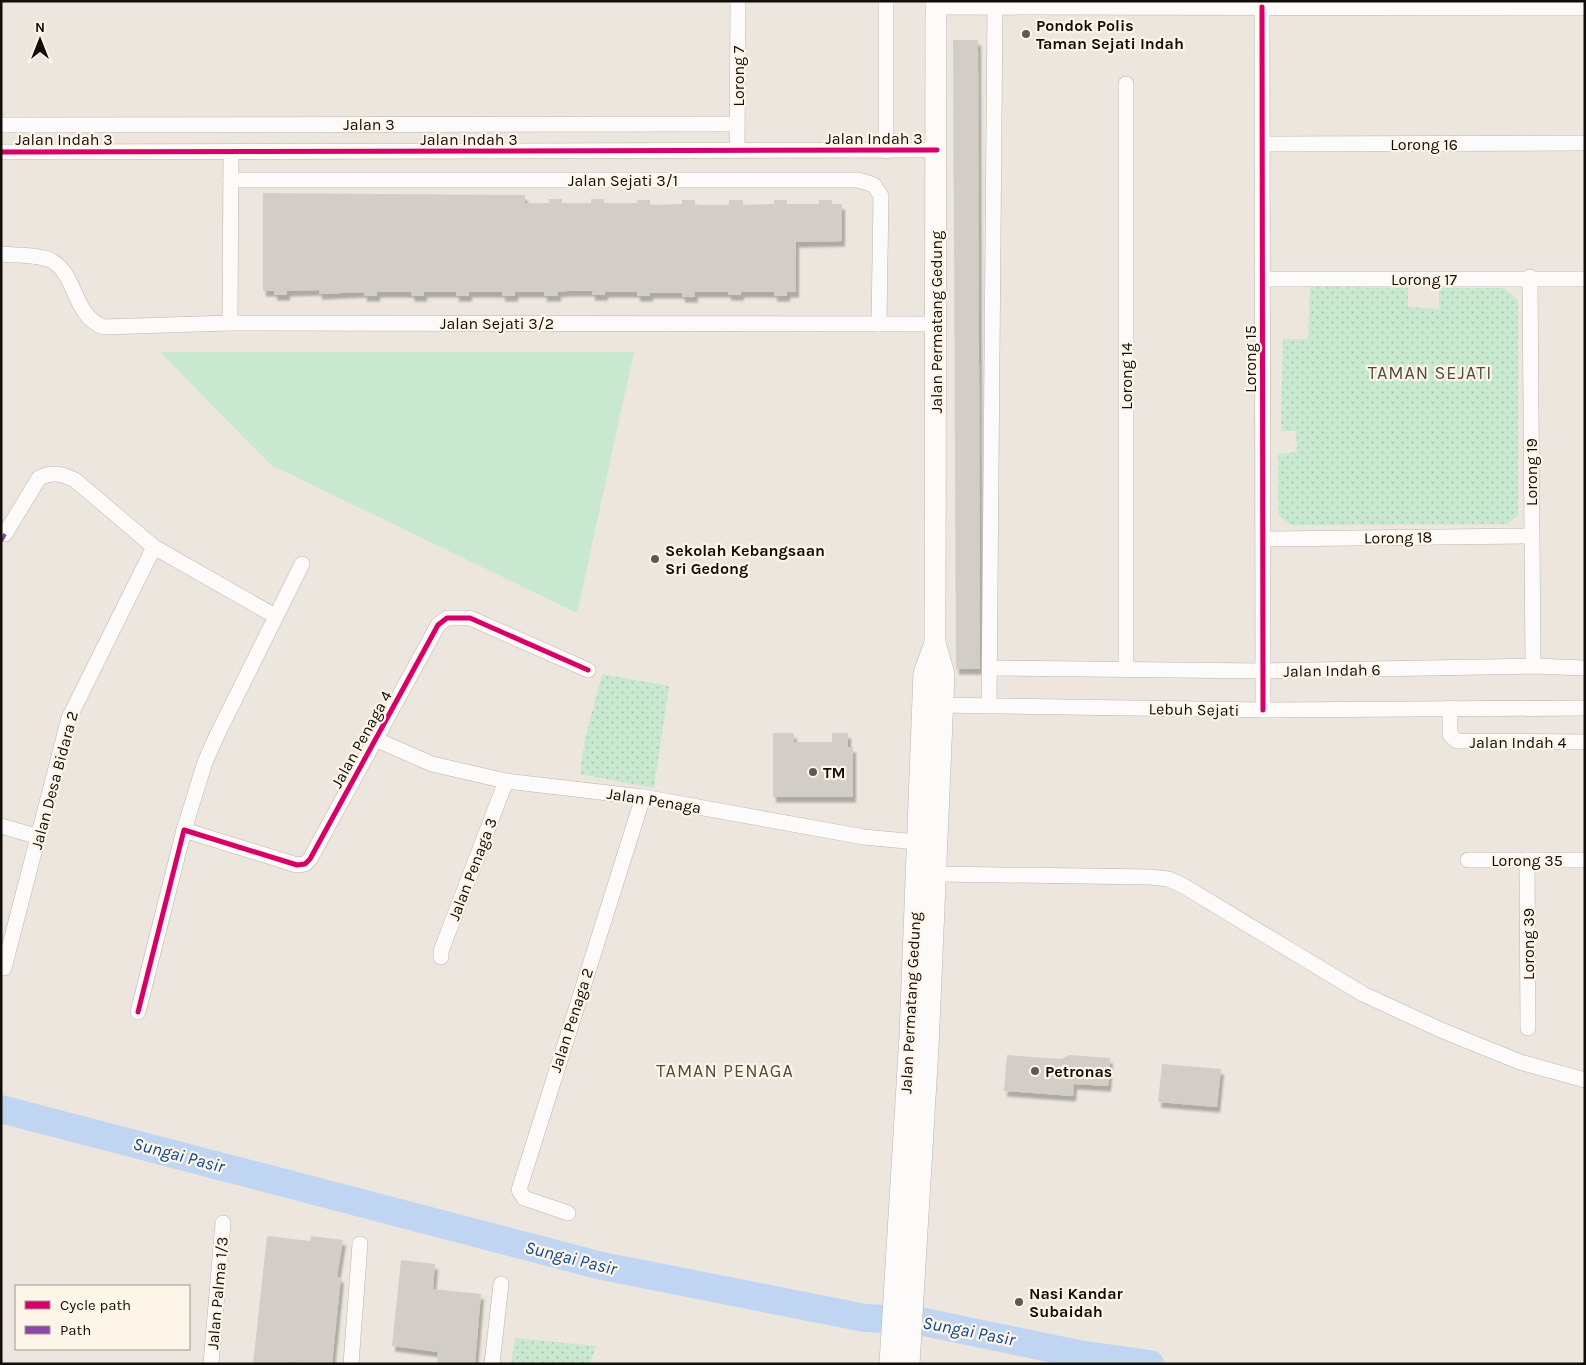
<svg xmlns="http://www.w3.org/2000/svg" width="1586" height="1365" font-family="Karla,sans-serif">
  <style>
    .grass { fill: #c8e8d0 }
    .park { fill: url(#park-dots) }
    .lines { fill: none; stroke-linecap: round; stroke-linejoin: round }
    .river { stroke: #bfd5f2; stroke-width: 28 }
    .building { fill: #d2cdc7; filter: url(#shadow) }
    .street-casing { stroke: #b9b5af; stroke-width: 16 }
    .secondary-casing { stroke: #b9b5af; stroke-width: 22 }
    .street { stroke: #fcfbfa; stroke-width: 15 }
    .secondary { stroke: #fcfbfa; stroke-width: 21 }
    .quiet { stroke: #8e44ad; stroke-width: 4; stroke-dasharray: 8 4; stroke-linecap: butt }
    .cycleway-casing { stroke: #fef5e9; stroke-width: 8 }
    .cycleway { stroke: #d6006c; stroke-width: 5 }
    .poi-dot { fill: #5e5953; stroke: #fef5e9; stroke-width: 2 }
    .labels { text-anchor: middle; stroke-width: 4.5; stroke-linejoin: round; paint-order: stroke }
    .poi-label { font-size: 16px; font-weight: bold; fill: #110d08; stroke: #fef5e9; text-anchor: start }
    .street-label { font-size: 16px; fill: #110d08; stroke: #fef5e9 }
    .neighbourhood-label { font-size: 18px; letter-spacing: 1px; fill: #554c40; stroke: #fef5e9 }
    .water-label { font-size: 18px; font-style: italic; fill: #0e4688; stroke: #fef5e9 }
  </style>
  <defs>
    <pattern id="park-dots" width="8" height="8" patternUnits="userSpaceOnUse" patternTransform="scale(1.25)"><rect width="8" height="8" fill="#c8e8d0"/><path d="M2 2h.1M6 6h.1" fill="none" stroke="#abc6b1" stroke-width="1.8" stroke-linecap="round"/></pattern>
    <filter id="shadow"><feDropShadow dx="3" dy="5.5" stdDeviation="1" flood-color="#0004"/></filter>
  </defs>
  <rect width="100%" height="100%" fill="#ece6de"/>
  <polygon class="grass" points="160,352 634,352 577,613 271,465"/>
  <g class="park">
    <polygon points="1310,287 1408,288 1408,307 1439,309 1439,288 1504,288 1518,300 1518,515 1508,524 1291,525 1278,515 1278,454 1297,452 1296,431 1281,431 1283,339 1308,339"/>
    <polygon points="602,674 669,686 654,788 580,774 585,739"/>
    <polygon points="515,1338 596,1346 590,1364 511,1364"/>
  </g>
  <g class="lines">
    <polyline class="river" points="1,1109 602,1266 865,1318 919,1321 1078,1354 1150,1364"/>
  </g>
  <g class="building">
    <polygon points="953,40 978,40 980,669 956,669"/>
    <polygon points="263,193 525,195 525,203 549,203 549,199 562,199 562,203 591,203 591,199 604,199 604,203 637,203 637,200 650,200 650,205 682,204 682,200 695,200 695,205 729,205 729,200 743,200 743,205 774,204 774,200 787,200 787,204 819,204 819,200 832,200 832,204 842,204 842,241 796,242 796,292 787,292 787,296 774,296 774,292 741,292 741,295 728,295 728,292 695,292 695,297 682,297 682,293 650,293 650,296 637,296 637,292 605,292 605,295 592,295 592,291 567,291 558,292 558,296 544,296 544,292 515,292 515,296 502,296 502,292 469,292 469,296 456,296 456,292 424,292 424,296 412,296 411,292 377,292 377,296 364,296 364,292 319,294 319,290 287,291 287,295 274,295 274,291 263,291"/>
    <polygon points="773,733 794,733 794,742 832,742 832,733 848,733 848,747 853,747 853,797 773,797"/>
    <polygon points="1007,1055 1061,1059 1070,1055 1110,1058 1108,1086 1074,1084 1073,1096 1004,1091"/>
    <polygon points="1162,1064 1221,1069 1217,1107 1158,1102"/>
    <polygon points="267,1236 310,1241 311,1236 343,1240 337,1277 341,1277 332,1364 288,1362 287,1364 253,1364"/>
    <polygon points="401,1260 435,1264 433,1289 481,1294 475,1363 437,1364 438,1352 392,1346"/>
  </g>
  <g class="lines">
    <defs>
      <g id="street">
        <polyline points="886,1 886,151"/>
        <polyline points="936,7 1585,8"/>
        <polyline points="1262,7 1263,710"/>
        <polyline points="1126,84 1126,669"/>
        <polyline points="1,125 737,124"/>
        <polyline points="1262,144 1585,143"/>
        <polyline points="231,151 230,323 936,324"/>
        <polyline points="737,151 738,1"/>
        <polyline points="1,152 937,150"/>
        <polyline points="231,180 858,180 874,185 881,196 879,324"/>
        <path d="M1,254C16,256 39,254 52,261C77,275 73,317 104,327L230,323"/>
        <polyline points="1530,277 1533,666"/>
        <polyline points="1263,279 1585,279"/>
        <path d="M5,534L39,478C52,471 62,474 75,480L154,547L275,616"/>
        <polyline points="1264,539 1532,536"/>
        <polyline points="990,668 1263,671 1533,666 1585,668"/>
        <polyline points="935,705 1263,710 1585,708"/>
        <polyline points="989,706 995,7"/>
        <polyline points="1450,708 1450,735 1457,741 1585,742"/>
        <polyline points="375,739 432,764 506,781 643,797 864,837 927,843"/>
        <polyline points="1,826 39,837"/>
        <polyline points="184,830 205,762 218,733 302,564"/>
        <polyline points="1468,860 1585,860"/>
        <polyline points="1527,860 1528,1028"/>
        <polyline points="937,874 1150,877 1168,879 1182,885 1363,994 1441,1030 1520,1062 1585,1080"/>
        <polyline points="441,957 441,951 506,781"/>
        <polyline points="4,968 69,718 154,547"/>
        <polyline points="138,1012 184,830 297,865 305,864 310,859 438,625 447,618 470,618 588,670"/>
        <polyline points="568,1213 524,1198 519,1190 643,797"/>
        <polyline points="211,1364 223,1223"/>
        <polyline points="351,1364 360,1244"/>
        <polyline points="492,1364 501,1284"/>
      </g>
      <g id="secondary">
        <polyline points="890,1364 910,1036 924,673 935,643"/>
        <polyline points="909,1364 928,1048 944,674 935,643 936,1"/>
      </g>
    </defs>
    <use href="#street" class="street-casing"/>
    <use href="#secondary" class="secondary-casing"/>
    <use href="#street" class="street"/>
    <use href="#secondary" class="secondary"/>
    <polyline class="quiet" points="1,541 5,534"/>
    <defs>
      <g id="cycleway">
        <polyline points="1262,7 1263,710"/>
        <polyline points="1,152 937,150"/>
        <polyline points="138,1012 184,830 297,865 305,864 310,859 438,625 447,618 470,618 588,670"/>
      </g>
    </defs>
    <use href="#cycleway" class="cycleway-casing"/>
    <use href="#cycleway" class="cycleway"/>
  </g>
  <g class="poi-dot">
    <circle cx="1026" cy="34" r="5"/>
    <circle cx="655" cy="559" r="5"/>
    <circle cx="813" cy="772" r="5"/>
    <circle cx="1035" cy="1071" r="5"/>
    <circle cx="1019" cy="1302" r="5"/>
  </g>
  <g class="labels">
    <g class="poi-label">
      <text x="1036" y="31">Pondok Polis<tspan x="1036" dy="18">Taman Sejati Indah</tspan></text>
      <text x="665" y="556">Sekolah Kebangsaan<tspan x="665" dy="18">Sri Gedong</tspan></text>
      <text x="823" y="778">TM</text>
      <text x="1045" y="1077">Petronas</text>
      <text x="1029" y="1299">Nasi Kandar<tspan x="1029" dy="18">Subaidah</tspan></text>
    </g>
    <g class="street-label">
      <text transform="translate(738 76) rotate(-90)" y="6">Lorong 7</text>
      <text x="369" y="130">Jalan 3</text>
      <text x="874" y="144">Jalan Indah 3</text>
      <text x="64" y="145">Jalan Indah 3</text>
      <text x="469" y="145">Jalan Indah 3</text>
      <text x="1424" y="150">Lorong 16</text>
      <text x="623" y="186">Jalan Sejati 3/1</text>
      <text x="1424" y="285">Lorong 17</text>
      <text transform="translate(936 322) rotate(-90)" y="6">Jalan Permatang Gedung</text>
      <text x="497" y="329">Jalan Sejati 3/2</text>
      <text transform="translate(1250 359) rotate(-90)" y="6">Lorong 15</text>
      <text transform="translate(1126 376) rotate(-90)" y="6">Lorong 14</text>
      <text transform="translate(1531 472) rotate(-90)" y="6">Lorong 19</text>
      <text transform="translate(1398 537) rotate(-1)" y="6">Lorong 18</text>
      <text transform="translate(1332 670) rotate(-1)" y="6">Jalan Indah 6</text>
      <text transform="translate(1194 709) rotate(1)" y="6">Lebuh Sejati</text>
      <text transform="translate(361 739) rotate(-61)" y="6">Jalan Penaga 4</text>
      <text x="1518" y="748">Jalan Indah 4</text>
      <text transform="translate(54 780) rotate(-75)" y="6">Jalan Desa Bidara 2</text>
      <text transform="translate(654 800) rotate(9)" y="6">Jalan Penaga</text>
      <text x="1527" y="866">Lorong 35</text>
      <text transform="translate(472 869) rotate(-69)" y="6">Jalan Penaga 3</text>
      <text transform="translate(1528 944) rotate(-90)" y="6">Lorong 39</text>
      <text transform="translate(910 1003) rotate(-87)" y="6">Jalan Permatang Gedung</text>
      <text transform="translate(571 1020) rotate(-72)" y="6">Jalan Penaga 2</text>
      <text transform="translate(217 1293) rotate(-85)" y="6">Jalan Palma 1/3</text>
    </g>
    <g class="neighbourhood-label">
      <text x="1430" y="379">TAMAN SEJATI</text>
      <text x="725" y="1077">TAMAN PENAGA</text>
    </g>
    <g class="water-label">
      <text transform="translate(179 1155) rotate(15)" y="6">Sungai Pasir</text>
      <text transform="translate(571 1258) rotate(14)" y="6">Sungai Pasir</text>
      <text transform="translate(969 1331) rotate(11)" y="6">Sungai Pasir</text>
    </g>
  </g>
  <rect width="1586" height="1365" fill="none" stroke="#110d08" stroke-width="5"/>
  <rect x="15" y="1285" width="175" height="65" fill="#fef5e9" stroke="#9f988f"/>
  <rect x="25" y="1301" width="25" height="8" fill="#d6006c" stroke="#9f988f"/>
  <text x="60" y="1310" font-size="15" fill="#110d08">Cycle path</text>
  <rect x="25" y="1326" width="25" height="8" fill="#8e44ad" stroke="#9f988f"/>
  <text x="60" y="1335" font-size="15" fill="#110d08">Path</text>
  <g transform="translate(40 40)" stroke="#fef5e9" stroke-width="4" paint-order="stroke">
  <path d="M0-4L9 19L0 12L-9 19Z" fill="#110d08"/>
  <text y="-8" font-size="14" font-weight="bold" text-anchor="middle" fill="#110d08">N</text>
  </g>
</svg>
